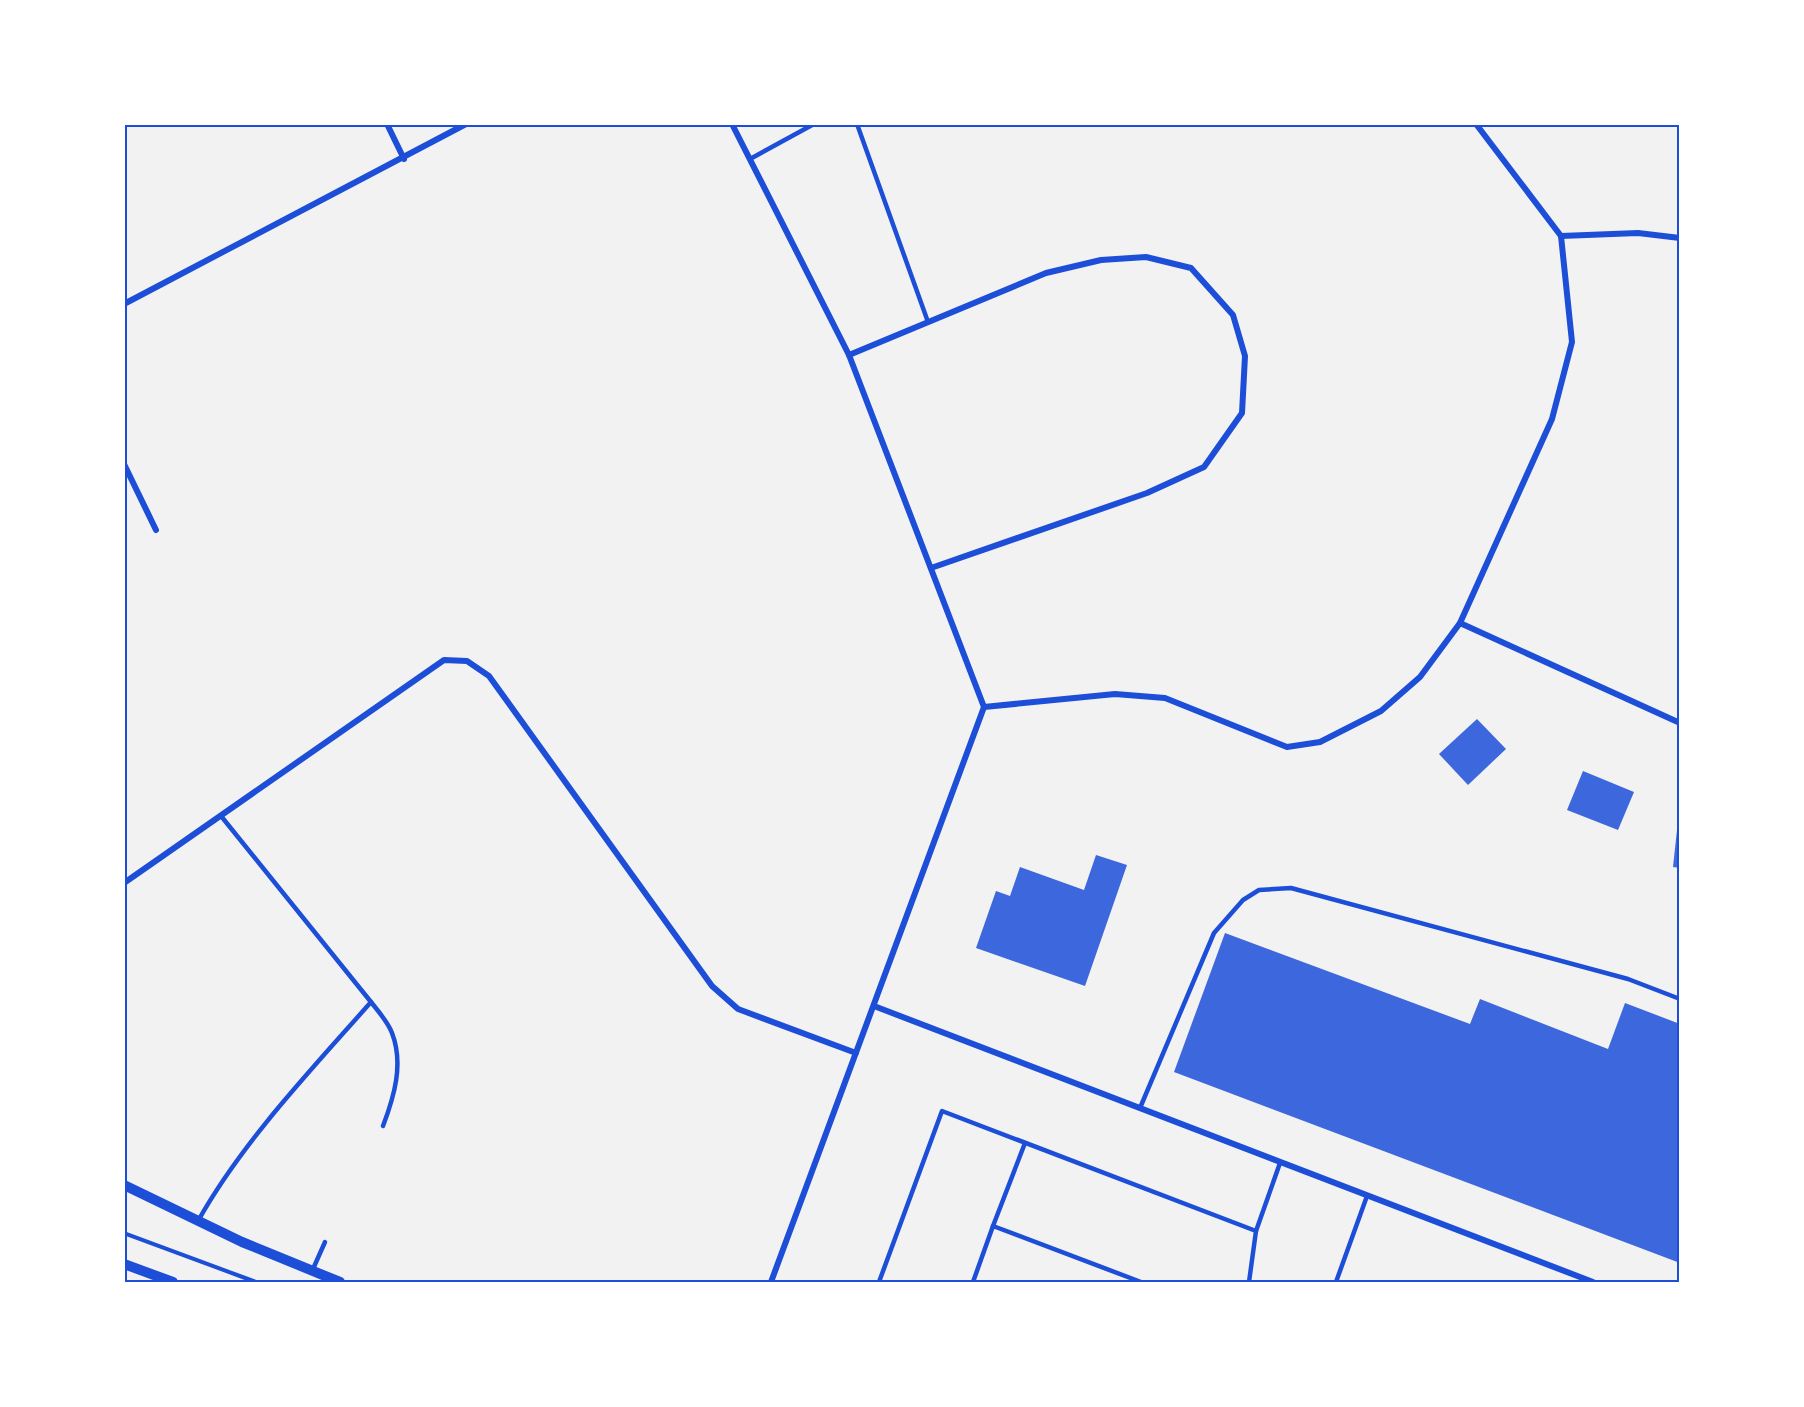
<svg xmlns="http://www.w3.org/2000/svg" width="1804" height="1407" font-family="'Public Sans',sans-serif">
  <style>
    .building { fill: #3d67dc }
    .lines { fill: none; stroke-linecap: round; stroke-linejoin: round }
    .path { stroke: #1d4ed8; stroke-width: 4 }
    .service { stroke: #1d4ed8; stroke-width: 4.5 }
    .minor { stroke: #1d4ed8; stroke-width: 6 }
    .tertiary { stroke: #1d4ed8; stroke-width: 10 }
    .neatline { fill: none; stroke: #1d4ed8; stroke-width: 2 }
  </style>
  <rect width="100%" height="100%" fill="#f2f2f2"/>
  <g class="building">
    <polygon points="1477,719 1506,749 1468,785 1439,754"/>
    <polygon points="1583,771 1634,792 1618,830 1567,810"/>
    <polygon points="1677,830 1680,831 1680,868 1673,867"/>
    <polygon points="1096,855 1127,865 1085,986 976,948 996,891 1010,896 1020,867 1084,890"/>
    <polygon points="1225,933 1470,1024 1480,999 1608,1049 1625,1003 1680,1024 1680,1263 1174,1072"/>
  </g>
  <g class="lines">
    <polyline class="path" points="124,1233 256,1282"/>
    <g class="service">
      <polyline points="857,124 928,322"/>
      <polyline points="750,159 814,124"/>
      <path d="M221,816L371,1002C378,1011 388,1022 392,1033C404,1064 394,1097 383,1126"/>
      <polyline points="1140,1108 1214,933 1243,900 1259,890 1291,888 1628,979 1680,999"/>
      <path d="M198,1221C242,1142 312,1069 371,1002"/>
      <polyline points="993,1226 1025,1143"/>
      <polyline points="1256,1231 1280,1163"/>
      <polyline points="313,1269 325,1242"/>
      <polyline points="879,1282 942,1111 1256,1231 1249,1282"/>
      <polyline points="973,1282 993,1226 1141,1282"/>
      <polyline points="1336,1282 1367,1196"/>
    </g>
    <g class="minor">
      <polyline points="387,124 404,159"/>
      <polyline points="732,124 849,355 984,707"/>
      <polyline points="1561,236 1638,233 1680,238"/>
      <polyline points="124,304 466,124"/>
      <polyline points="849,355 1046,273 1101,260 1146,257 1191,268 1233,315 1245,356 1242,413 1204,467 1147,493 931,568"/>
      <polyline points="124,464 156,530"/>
      <polyline points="1460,623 1680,723"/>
      <polyline points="984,707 1115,694 1165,698 1287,747 1320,742 1381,711 1420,677 1460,623 1552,419 1572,342 1561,236 1476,124"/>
      <polyline points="124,883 444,660 467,661 489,676 712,986 738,1009 856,1053"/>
      <polyline points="874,1006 1593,1282"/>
      <polyline points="771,1282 984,707"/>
    </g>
    <g class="tertiary">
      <polyline points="124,1185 242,1242 340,1282"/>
      <polyline points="124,1264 173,1282"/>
    </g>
  </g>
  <rect width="1804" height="1407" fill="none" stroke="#ffffff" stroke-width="252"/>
  <rect x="126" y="126" width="1552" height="1155" class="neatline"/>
</svg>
